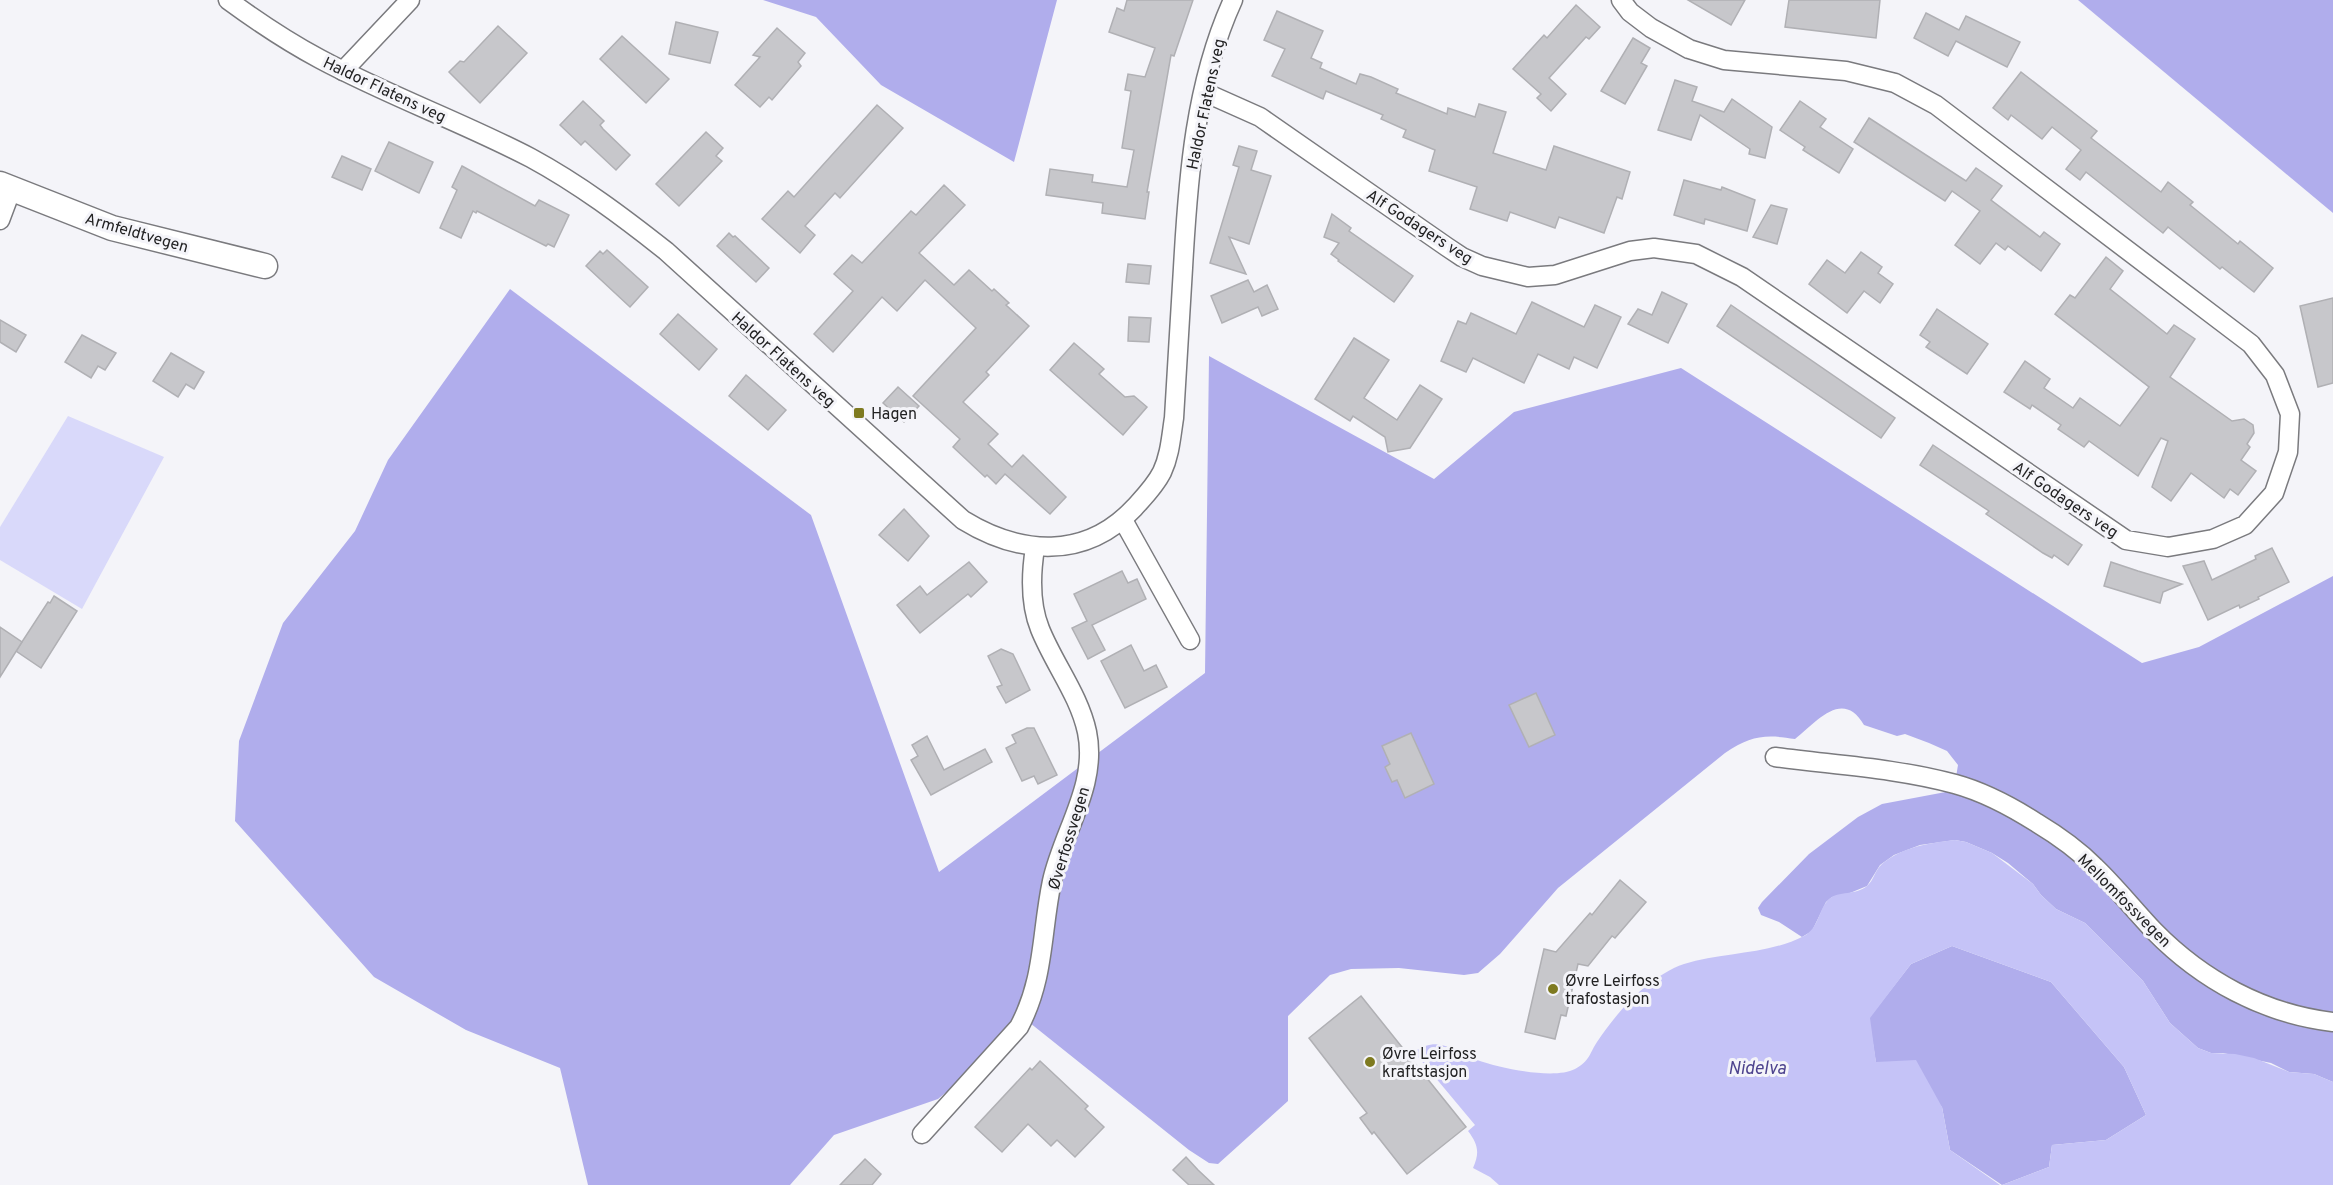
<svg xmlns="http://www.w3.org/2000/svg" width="2333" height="1185" font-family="Overpass,sans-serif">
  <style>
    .green { fill: #d9d9fa }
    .forest { fill: #b0adec }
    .water { fill: #c5c3f7 }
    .building { fill: #c7c7cb; stroke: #b0b0b4; stroke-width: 1.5 }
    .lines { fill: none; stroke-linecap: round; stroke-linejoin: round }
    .street-casing { stroke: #7a7a7e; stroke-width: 21 }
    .secondary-casing { stroke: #7a7a7e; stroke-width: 27 }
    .street { stroke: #fff; stroke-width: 18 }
    .secondary { stroke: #fff; stroke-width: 24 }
    .poi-dot { fill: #7e7a20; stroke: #f4f4f9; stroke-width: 2 }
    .labels { text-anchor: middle; stroke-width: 6; stroke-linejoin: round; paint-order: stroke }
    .street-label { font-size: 16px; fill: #222223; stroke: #f4f4f9 }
    .poi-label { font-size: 16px; fill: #222223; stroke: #f4f4f9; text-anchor: start }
    .water-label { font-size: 18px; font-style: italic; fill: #4d438e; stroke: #f4f4f9 }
  </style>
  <rect width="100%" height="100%" fill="#f4f4f9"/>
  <polygon class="green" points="68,416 164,457 82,609 0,560 0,527"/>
  <g class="forest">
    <polygon points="763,0 1057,0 1014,162 881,85 816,17"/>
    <polygon points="2078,0 2333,0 2333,213"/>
    <path d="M510,289L811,515L939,872L1205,673L1209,356L1434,479L1514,412L1681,368L2142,663L2199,647L2333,576V1082L2314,1074L2289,1072L2271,1063L2223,1053H2211L2198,1048L2170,1023L2143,981L2085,923L2056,909L2041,895L2033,884L2008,863L1992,853L1966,842L1955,840L1920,845L1894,855L1880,865L1867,886L1845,895L1832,897L1826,902L1812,931L1802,937L1779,922L1761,915L1758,908L1762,902L1809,854L1858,817L1882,804L1951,791L1956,777L1958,765L1947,751L1929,743L1905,734L1897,736L1864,725C1843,688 1816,722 1795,739C1764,734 1751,736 1725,753L1558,888L1500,954L1478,973L1464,975L1399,968L1351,969L1330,975L1288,1016V1101L1218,1164L1209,1163L1189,1150L1030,1023L938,1099L834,1135L790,1185H588L560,1068L466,1030L374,977L235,821L239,741L283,623L355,531L388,460Z"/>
    <polygon points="1952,946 2051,982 2124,1067 2146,1115 2106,1140 2052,1145 2049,1167 2002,1185 1950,1150 1942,1107 1876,1063 1869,1018 1911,964"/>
  </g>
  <path class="water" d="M1955,840L1966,842L1992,853L2033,884L2041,895L2056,909L2085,923L2143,981L2170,1023L2198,1048L2211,1053L2235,1054L2254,1058L2289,1072L2314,1074L2333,1082V1185H2002L2049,1167L2052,1145L2106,1140L2146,1115L2124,1067L2051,982L1952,946L1911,964L1870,1018L1876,1062L1916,1060L1942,1107L1950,1150L2000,1185H1499L1490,1177L1473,1168C1480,1153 1478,1144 1468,1131L1475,1125L1414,1052C1440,1034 1453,1052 1477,1060C1499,1068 1554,1080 1575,1069C1590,1061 1589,1054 1597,1042C1610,1023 1627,1001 1645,987C1656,978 1671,968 1684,964C1723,952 1767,955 1804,936C1819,928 1818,910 1829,899C1838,891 1857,895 1867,886C1874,880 1875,870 1882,864C1902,847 1929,843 1955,840Z"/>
  <g class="building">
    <polygon points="1127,0 1193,0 1174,56 1171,55 1147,192 1149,192 1145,219 1102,213 1103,203 1046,195 1050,169 1093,175 1092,182 1127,187 1134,150 1122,148 1131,91 1125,90 1128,74 1145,77 1155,48 1109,32 1117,8 1124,11"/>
    <polygon points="1688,0 1745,0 1731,25"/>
    <polygon points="1789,0 1880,0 1876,38 1785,27"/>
    <polygon points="1576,5 1600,27 1589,39 1586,37 1549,78 1566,94 1551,111 1537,98 1541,94 1513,69 1544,35 1547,38"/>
    <polygon points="1277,11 1323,31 1311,58 1322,63 1320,68 1356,84 1360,74 1371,77 1398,89 1396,93 1447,114 1448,108 1475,117 1479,104 1506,112 1493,153 1546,170 1554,146 1630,172 1622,199 1617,197 1604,233 1559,217 1555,228 1510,212 1507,221 1470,209 1477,187 1429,171 1435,150 1403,137 1406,130 1381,119 1383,115 1326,91 1323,99 1272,76 1285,49 1264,40"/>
    <polygon points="1926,13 1959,30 1966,16 2020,42 2007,67 1956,41 1948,56 1914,38"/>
    <polygon points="676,22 718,32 710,63 669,54"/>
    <polygon points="498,26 527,53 480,103 449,72 460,61 464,62"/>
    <polygon points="777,28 805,53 798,62 801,66 772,100 769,97 760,107 735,85 760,57 753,55"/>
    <polygon points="622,36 669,79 646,103 600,59"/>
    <polygon points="1633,38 1650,48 1641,63 1647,66 1625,104 1601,91"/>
    <polygon points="2021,72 2097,131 2091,138 2161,192 2168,182 2193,202 2190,205 2238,244 2240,241 2273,268 2254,292 2222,267 2220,269 2168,227 2163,233 2086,172 2080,180 2066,169 2081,150 2052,127 2042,139 2011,115 2008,120 1993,108"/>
    <polygon points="1675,80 1697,87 1692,101 1724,112 1732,99 1772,127 1765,158 1749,154 1750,149 1700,115 1691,140 1658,130"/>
    <polygon points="583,101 604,121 600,125 603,129 630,155 616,170 585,141 581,145 560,125"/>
    <polygon points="1800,101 1826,119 1820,127 1853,149 1839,173 1803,150 1805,147 1780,130"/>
    <polygon points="877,105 903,128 840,198 835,193 805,226 815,235 800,253 762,219 788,191 794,197"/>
    <polygon points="1869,118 1966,181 1976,168 2002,186 1991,200 2040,237 2044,232 2060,244 2041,271 2008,246 2005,250 1996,243 1980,264 1955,245 1980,211 1952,191 1945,201 1854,142"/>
    <polygon points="706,132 723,148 716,156 722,161 679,206 656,184"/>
    <polygon points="389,142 433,162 419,193 375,171"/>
    <polygon points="1239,146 1257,151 1251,170 1271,176 1249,244 1229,237 1246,274 1210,263 1239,167 1233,165"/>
    <polygon points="342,156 371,169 362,190 332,177"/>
    <polygon points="462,166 535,206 539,200 569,215 554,247 548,244 546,246 477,211 476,213 473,211 461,238 440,228 457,190 452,187"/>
    <polygon points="1684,180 1721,190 1722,187 1755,200 1747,231 1705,219 1704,224 1674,215"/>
    <polygon points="944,185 965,205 919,253 954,285 969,270 992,291 994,289 1009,303 1006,305 1029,326 986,372 989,375 963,402 998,434 988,444 1012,467 1023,455 1066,497 1050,514 1005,474 996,484 987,475 985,477 953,447 960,439 913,396 976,328 925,280 897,311 882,297 833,352 814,334 853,291 834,274 852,255 862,263 911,211 916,215"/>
    <polygon points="1771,205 1787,209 1777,244 1753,237"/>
    <polygon points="1332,214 1351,228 1349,231 1413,276 1394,302 1338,261 1339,260 1331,254 1339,243 1324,237"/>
    <polygon points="729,233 733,237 735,236 769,268 756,282 717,246"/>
    <polygon points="607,250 648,287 630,307 586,266 600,251 603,254"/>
    <polygon points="1861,252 1882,267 1878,273 1893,284 1880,303 1864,291 1847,313 1809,284 1827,260 1845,273"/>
    <polygon points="2106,257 2123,271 2110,289 2167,334 2174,325 2195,339 2170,377 2232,421 2244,419 2253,425 2254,433 2247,444 2250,447 2241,460 2256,471 2238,495 2230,489 2224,498 2191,473 2171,501 2152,487 2168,441 2161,438 2138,476 2089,441 2084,447 2058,429 2061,425 2032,405 2030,409 2004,392 2025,361 2050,379 2044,388 2073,408 2080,398 2120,426 2149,387 2055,314 2070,295 2075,298"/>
    <polygon points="1128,264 1151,266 1149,284 1126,282"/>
    <polygon points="1248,280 1254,292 1267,285 1278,309 1262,316 1258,307 1222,323 1211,296"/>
    <polygon points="1662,292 1687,304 1668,343 1628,324 1638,309 1652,315"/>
    <polygon points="2333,298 2333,383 2318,387 2300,306"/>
    <polygon points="1532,302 1584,327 1595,305 1621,317 1597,368 1574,357 1569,369 1538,354 1524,383 1473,358 1466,372 1441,361 1458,321 1466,324 1471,313 1516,334"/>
    <polygon points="1731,305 1895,418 1881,438 1717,326"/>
    <polygon points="1937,309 1988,344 1967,374 1926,347 1930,342 1920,335"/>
    <polygon points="678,314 717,349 699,370 660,334"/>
    <polygon points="1129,317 1151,318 1149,342 1128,341"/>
    <polygon points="0,320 26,335 16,352 0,342"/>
    <polygon points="82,335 116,353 105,370 98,366 91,378 65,362"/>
    <polygon points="1354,338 1389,360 1364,398 1397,420 1420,385 1442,399 1410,448 1388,452 1385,437 1353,416 1350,421 1315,399"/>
    <polygon points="1074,343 1104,369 1099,374 1125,397 1134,396 1147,407 1123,435 1050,370"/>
    <polygon points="171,353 204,372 194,389 186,384 178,397 153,381"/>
    <polygon points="746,375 786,410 768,430 729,396"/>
    <polygon points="898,387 919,406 904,422 883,403"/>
    <polygon points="1933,445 2082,545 2068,565 2054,555 2052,558 2043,553 1986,514 1989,511 1920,465"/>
    <polygon points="904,509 929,536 908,561 879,535"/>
    <polygon points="2272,548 2289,582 2258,597 2259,599 2240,608 2239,605 2208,620 2183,566 2204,561 2212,580 2256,559 2255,556"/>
    <polygon points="969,562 987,582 971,597 968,594 920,633 897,605 920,586 927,595"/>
    <polygon points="2111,562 2138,571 2182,584 2163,592 2160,603 2104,586"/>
    <polygon points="1122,571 1128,583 1137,579 1146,599 1092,625 1105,650 1088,659 1072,628 1087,621 1074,594"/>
    <polygon points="54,596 77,611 41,668 16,651 48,602 50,603"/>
    <polygon points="0,627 22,642 0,677"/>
    <polygon points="1131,645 1144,671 1156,665 1167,687 1125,708 1101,661"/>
    <polygon points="1001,649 1013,654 1030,690 1006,703 997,687 1002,685 988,656"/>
    <polygon points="1536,693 1555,735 1529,747 1509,705"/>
    <polygon points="1027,728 1034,728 1057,775 1038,784 1034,776 1022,781 1006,748 1016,743 1012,735"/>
    <polygon points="1411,733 1434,784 1405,798 1397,780 1392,782 1385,767 1390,764 1382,746"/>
    <polygon points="927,736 944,770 985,749 992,762 931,795 911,760 918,756 912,745"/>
    <polygon points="1620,880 1646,902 1615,938 1612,936 1588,966 1578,964 1566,1016 1561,1015 1555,1039 1525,1032 1544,949 1556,952 1590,913 1592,915"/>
    <polygon points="1361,996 1466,1127 1407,1174 1374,1132 1372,1134 1360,1118 1367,1113 1309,1038"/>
    <polygon points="1040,1061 1088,1106 1085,1109 1104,1127 1075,1157 1057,1140 1051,1146 1028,1124 1002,1152 975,1127 1030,1068 1032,1070"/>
    <polygon points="1186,1157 1198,1170 1214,1185 1189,1185 1173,1170"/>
    <polygon points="865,1159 881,1174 872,1185 840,1185"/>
  </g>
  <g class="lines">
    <defs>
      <g id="street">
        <path d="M228,0C258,22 288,42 320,59C389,96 462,122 531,158C579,184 623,217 666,251L963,520C1020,555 1085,560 1134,508C1144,497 1155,486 1162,472C1170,455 1171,437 1174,418C1177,368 1180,318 1183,268C1188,177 1195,83 1233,0"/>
        <polyline points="343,71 410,0"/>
        <polyline points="1204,92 1260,117 1447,247 1462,257 1482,266 1528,277 1555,275 1630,251 1654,248 1696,254 1742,277 2126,540 2168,547 2213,539 2245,525 2274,493 2288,452 2290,414 2275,375 2251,344 1936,105 1895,83 1846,71 1724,60 1689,49 1651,28 1630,12 1621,0"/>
        <polyline points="0,220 12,188"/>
        <polyline points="1123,520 1190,640"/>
        <path d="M1775,757C1834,765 1896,768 1955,784C1984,792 2012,807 2037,823C2057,835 2078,850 2095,867C2116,887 2134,910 2154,931C2202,980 2264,1014 2333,1022"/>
        <path d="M922,1134L1019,1027C1045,978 1041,933 1052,881C1063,831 1098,785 1087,732C1079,695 1054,664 1040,629C1030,604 1031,573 1035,548"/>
      </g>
      <polyline id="secondary" points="0,184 112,228 265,266"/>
    </defs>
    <use href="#street" class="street-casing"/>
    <use href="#secondary" class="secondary-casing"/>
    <use href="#street" class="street"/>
    <use href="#secondary" class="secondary"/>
  </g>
  <g class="poi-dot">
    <rect x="853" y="407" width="12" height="12" rx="3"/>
    <circle cx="1553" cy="989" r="6"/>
    <circle cx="1370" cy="1062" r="6"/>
  </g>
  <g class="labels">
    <g class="street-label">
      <text transform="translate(385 89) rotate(25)" y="6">Haldor Flatens veg</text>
      <text transform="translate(1205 104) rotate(-78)" y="6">Haldor Flatens veg</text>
      <text transform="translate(1420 226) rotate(33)" y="6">Alf Godagers veg</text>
      <text transform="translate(137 232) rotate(16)" y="6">Armfeldtvegen</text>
      <text transform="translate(784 359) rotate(42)" y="6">Haldor Flatens veg</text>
      <text transform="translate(2066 499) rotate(34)" y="6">Alf Godagers veg</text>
      <text transform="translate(1068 838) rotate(-73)" y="6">Øverfossvegen</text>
      <text transform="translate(2125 900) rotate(45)" y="6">Mellomfossvegen</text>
    </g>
    <g class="poi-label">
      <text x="871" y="419">Hagen</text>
      <text x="1565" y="986">Øvre Leirfoss<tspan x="1565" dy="18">trafostasjon</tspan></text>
      <text x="1382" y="1059">Øvre Leirfoss<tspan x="1382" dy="18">kraftstasjon</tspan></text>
    </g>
    <g class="water-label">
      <text x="1757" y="1074">Nidelva</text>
    </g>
  </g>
</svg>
